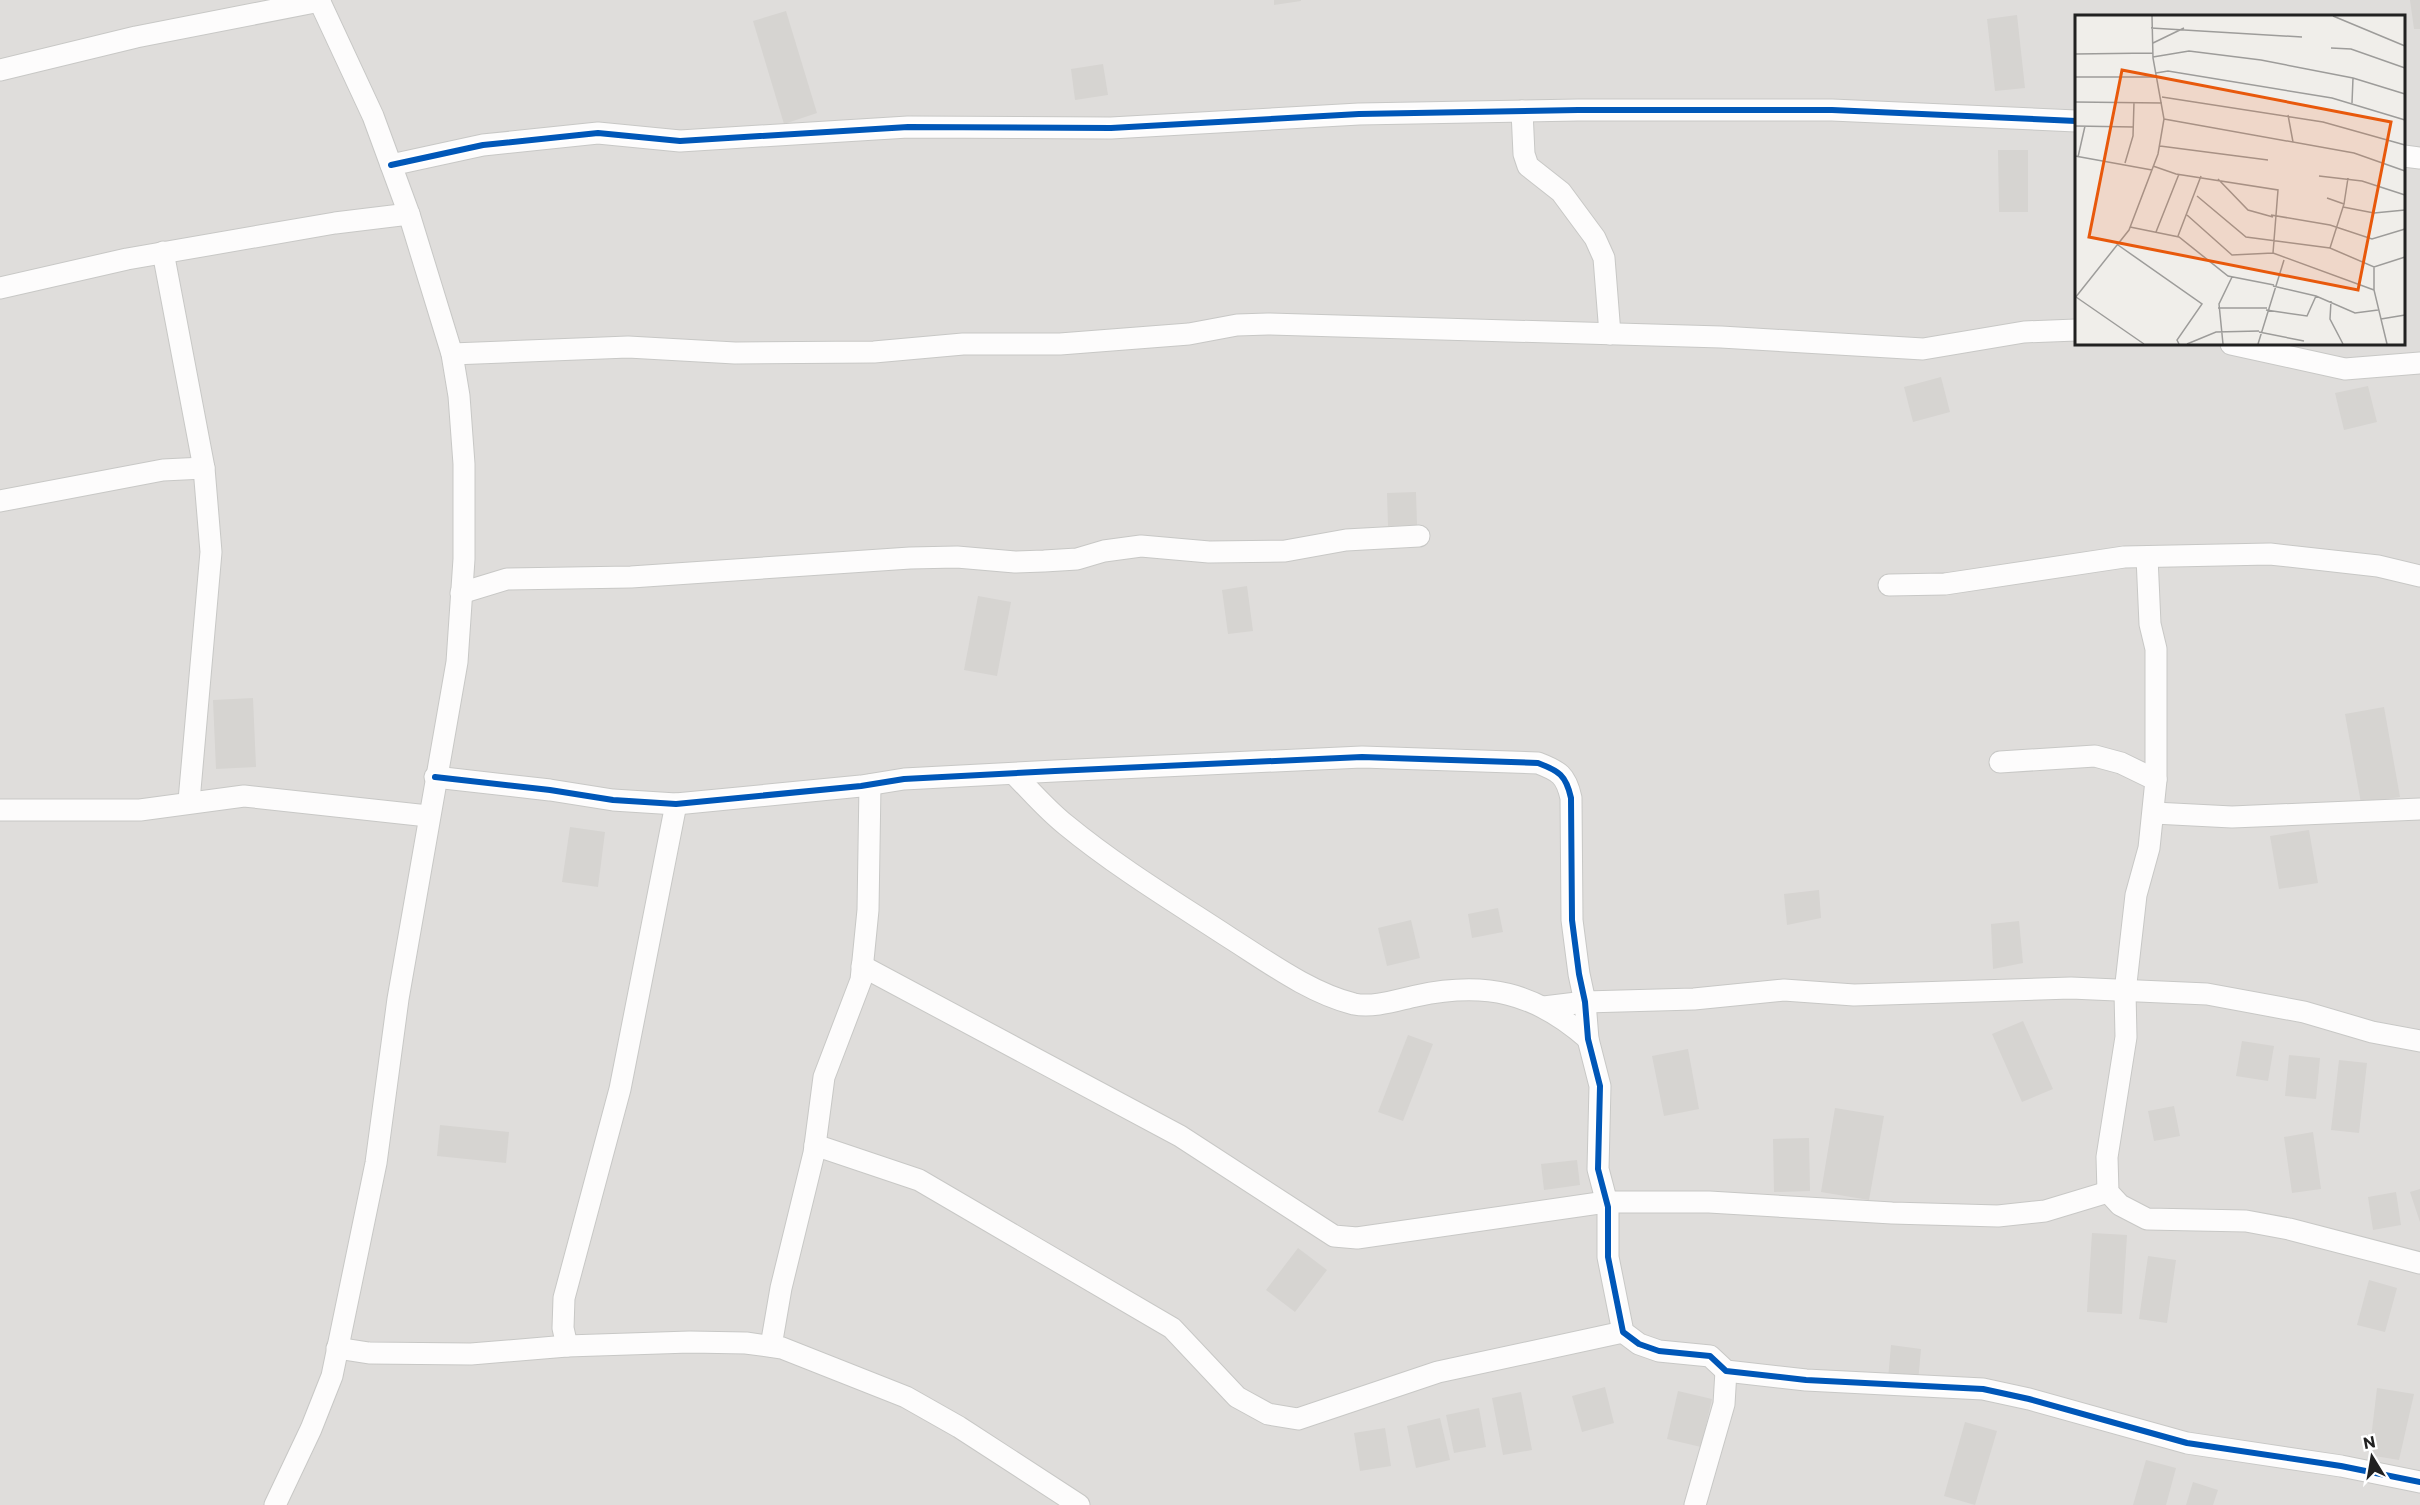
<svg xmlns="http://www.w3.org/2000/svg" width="2420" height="1505" font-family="Commissioner,sans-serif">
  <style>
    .residential { fill: #dfdddb; fill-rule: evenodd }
    .building { fill: #d6d4d1 }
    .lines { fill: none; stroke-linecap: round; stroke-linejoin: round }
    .minor-casing { stroke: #c8c8c6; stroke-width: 23 }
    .minor { stroke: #fdfcfc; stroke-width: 21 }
    .cycleway-casing { stroke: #fff; stroke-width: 10 }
    .cycleway { stroke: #0057b8; stroke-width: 6 }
    .inset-road { fill: none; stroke: #9d9c9a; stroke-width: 1.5 }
    .view { fill: #e8590c; fill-opacity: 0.15; stroke: #e8590c; stroke-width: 3 }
    .inset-edge { fill: none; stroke: #212121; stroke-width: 3 }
  </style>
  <rect width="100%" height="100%" fill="#f0eeea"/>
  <path class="residential" d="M0,0H2420V1505H0ZM2076,16H2404V344H2076Z"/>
  <g class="building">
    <polygon points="1274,0 1301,0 1301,1 1274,5"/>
    <polygon points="2410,0 2420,0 2420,29 2414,29"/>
    <polygon points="786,11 817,113 784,124 753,21"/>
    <polygon points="2017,15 2025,88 1995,91 1987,19"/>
    <polygon points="1103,64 1108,95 1075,100 1071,69"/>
    <polygon points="1998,150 2028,150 2028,212 1999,212"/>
    <polygon points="1941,377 1950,412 1913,422 1904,387"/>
    <polygon points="2368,386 2377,422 2344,430 2335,393"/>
    <polygon points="1416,492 1417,525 1388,526 1387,493"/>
    <polygon points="1247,586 1253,631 1228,634 1222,590"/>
    <polygon points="978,596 1011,602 997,676 964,670"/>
    <polygon points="253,698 256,767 216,769 213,700"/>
    <polygon points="2384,707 2400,797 2361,803 2345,714"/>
    <polygon points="570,827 605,832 598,887 562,882"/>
    <polygon points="2309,830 2318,883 2279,889 2270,836"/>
    <polygon points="1819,890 1821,918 1787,925 1784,894"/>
    <polygon points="1498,908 1503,932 1472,938 1468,914"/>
    <polygon points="1411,920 1420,958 1387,966 1378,928"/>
    <polygon points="2019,921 2023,963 1993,969 1991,924"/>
    <polygon points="2023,1021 2053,1089 2022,1102 1992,1034"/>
    <polygon points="1408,1035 1433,1044 1403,1121 1378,1112"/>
    <polygon points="2242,1041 2274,1046 2268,1081 2236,1076"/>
    <polygon points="1688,1049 1699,1109 1664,1116 1652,1056"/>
    <polygon points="2289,1055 2320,1058 2316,1099 2285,1096"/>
    <polygon points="2339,1060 2367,1063 2359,1133 2331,1130"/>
    <polygon points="2174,1106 2180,1136 2154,1141 2148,1111"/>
    <polygon points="1835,1108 1884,1116 1869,1200 1821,1192"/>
    <polygon points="440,1125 509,1132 506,1163 437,1156"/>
    <polygon points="2313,1132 2321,1189 2292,1193 2284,1137"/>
    <polygon points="1809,1138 1810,1191 1774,1192 1773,1139"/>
    <polygon points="1577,1160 1580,1185 1544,1190 1541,1164"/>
    <polygon points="2420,1189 2420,1222 2410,1192"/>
    <polygon points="2396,1192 2401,1225 2373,1230 2368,1197"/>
    <polygon points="2092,1233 2127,1235 2122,1314 2087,1312"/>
    <polygon points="1298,1248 1327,1270 1295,1312 1266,1290"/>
    <polygon points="2148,1256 2176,1260 2167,1323 2139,1319"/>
    <polygon points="2369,1280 2397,1288 2385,1332 2357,1325"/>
    <polygon points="1891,1345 1921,1349 1918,1382 1888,1379"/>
    <polygon points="1605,1387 1614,1423 1582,1432 1572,1396"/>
    <polygon points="2377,1388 2414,1394 2399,1460 2369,1455"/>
    <polygon points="1678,1391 1712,1399 1701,1447 1667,1439"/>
    <polygon points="1521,1392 1532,1450 1503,1455 1492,1398"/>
    <polygon points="1479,1408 1486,1447 1454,1453 1446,1415"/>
    <polygon points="1440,1418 1450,1460 1416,1468 1407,1426"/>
    <polygon points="1965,1422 1997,1431 1975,1505 1944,1496"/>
    <polygon points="1385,1428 1391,1466 1360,1471 1354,1433"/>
    <polygon points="2146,1460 2176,1468 2166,1505 2133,1505"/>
    <polygon points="2193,1482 2218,1490 2213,1505 2186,1505"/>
  </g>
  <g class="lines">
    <defs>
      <g id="minor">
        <polyline points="0,70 136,37 320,1"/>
        <polyline points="1522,111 1524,154 1528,166 1561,192 1595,238 1604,258 1610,334"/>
        <polyline points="2404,156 2420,158"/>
        <polyline points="391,165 483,145 598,133 680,141 908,127 1111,128 1359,114 1578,110 1832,110 2076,121"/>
        <polyline points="163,252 204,468 211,552 189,801"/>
        <polyline points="0,288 127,259 335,223 409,214"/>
        <polyline points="2231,344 2345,369 2420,363"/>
        <polyline points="452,354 628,347 735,353 874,352 963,344 1060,344 1189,334 1237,325 1268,324 1721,337 1923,349 2024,332 2076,330"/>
        <polyline points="0,501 163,470 204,468"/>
        <polyline points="2147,557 2150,624 2156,649 2156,780"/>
        <polyline points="1889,585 1945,584 2124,557 2270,554 2378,566 2420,576"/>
        <polyline points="461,593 507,579 631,577 910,558 957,557 1015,562 1044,561 1077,559 1104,551 1141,546 1209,552 1285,551 1346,540 1419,536"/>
        <polyline points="2000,762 2095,756 2121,763 2156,780 2149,848 2136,895 2125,992 2126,1037 2107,1157 2108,1192 2120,1205 2147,1219 2246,1221 2289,1229 2420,1263"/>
        <path d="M1014,774C1031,791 1047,810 1066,825C1117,867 1175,902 1230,938C1268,962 1310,993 1354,1004C1374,1008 1397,1000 1416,996C1485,981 1535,992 1588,1039"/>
        <path d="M435,777L550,790L613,800L676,804L861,786L904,779L1055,771L1362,757L1538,763C1559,771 1566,775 1571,798L1572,920L1579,974L1585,1002L1588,1039L1600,1086L1598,1169L1608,1207V1257L1623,1332L1639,1344L1659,1351L1710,1356L1726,1371L1806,1380L1983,1389L2029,1399L2187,1443L2341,1466L2420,1482"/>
        <polyline points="0,810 140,810 244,796 428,816"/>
        <polyline points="2154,813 2232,817 2420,809"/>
        <polyline points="862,966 1180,1136 1334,1236 1357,1238 1606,1202 1709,1202 1892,1213 1998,1216 2045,1211 2108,1192"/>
        <polyline points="1544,1007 1585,1002 1694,999 1784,990 1854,995 2071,988 2207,994 2304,1012 2372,1032 2420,1041"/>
        <polyline points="815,1145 919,1180 1172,1328 1237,1397 1268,1414 1298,1419 1438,1372 1623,1332"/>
        <polyline points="567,1346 563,1328 564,1298 620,1089 676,804"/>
        <polyline points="771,1346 781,1288 814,1153 824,1077 861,980 868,910 870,785"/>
        <polyline points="337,1348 369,1353 471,1354 567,1346 690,1342 746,1343 782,1348 906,1397 959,1427 1079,1505"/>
        <polyline points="275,1505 311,1429 332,1376 376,1163 398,999 457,662 464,559 464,464 459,396 452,354 409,214 373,116 319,0"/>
        <polyline points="1695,1505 1724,1404 1726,1371"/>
      </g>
    </defs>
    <use href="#minor" class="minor-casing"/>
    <use href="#minor" class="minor"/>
    <defs>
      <g id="cycleway">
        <polyline points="391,165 483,145 598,133 680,141 908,127 1111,128 1359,114 1578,110 1832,110 2076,121"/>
        <path d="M435,777L550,790L613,800L676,804L861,786L904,779L1055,771L1362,757L1538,763C1559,771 1566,775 1571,798L1572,920L1579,974L1585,1002L1588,1039L1600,1086L1598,1169L1608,1207V1257L1623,1332L1639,1344L1659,1351L1710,1356L1726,1371L1806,1380L1983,1389L2029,1399L2187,1443L2341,1466L2420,1482"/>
      </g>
    </defs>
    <use href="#cycleway" class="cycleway-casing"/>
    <use href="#cycleway" class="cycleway"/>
  </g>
  <g transform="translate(2075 15)">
    <rect width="330" height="330" fill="#f0eeea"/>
    <path class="inset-road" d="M258,1L330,31M76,13L227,22M78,28L109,13M256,33L276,34L330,53M0,39L78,38M78,42L114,36L186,45L278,63L330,79M81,58L93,56L257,83L330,105M0,62H82M87,82L248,107L330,130M0,87L87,88M277,88L278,63M213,100L218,127M89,104L279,138L330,156M0,111L59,112M85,131L193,145M0,141L77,155M3,142L10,111M50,148L58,121L59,87M78,151L101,159L203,175L198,238M244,161L287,166L330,180M143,164L173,195L198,202M122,181L171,222L255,233L299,252L330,242M252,183L269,189L255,233M269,189L273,163M268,192L299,198L330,195M112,200L157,240L198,238L299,275M196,200L255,210L297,224L330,214M55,212L104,222L153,261L199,270M81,217L104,159M103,221L126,161M43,230L127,289L102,325L104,329M299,252V275L312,329M198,271L241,281L280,298L303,295M1,282L69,329M0,283L54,215L83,139L89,104L78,43L77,1M256,286L255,304L268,329M143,293H192M191,295L232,301L241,281M306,304L330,300M184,317L229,326M112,329L141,317L184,316M148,329L144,289L157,262M183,329L209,245"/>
    <path class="view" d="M47,55L316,107L283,275L14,222Z"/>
    <rect width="330" height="330" class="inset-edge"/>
  </g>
  <g transform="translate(2372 1457) rotate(349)" stroke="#ffffff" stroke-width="4.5" paint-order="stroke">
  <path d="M0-4.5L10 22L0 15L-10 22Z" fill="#212121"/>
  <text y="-9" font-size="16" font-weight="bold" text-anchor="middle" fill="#212121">N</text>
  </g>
</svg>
